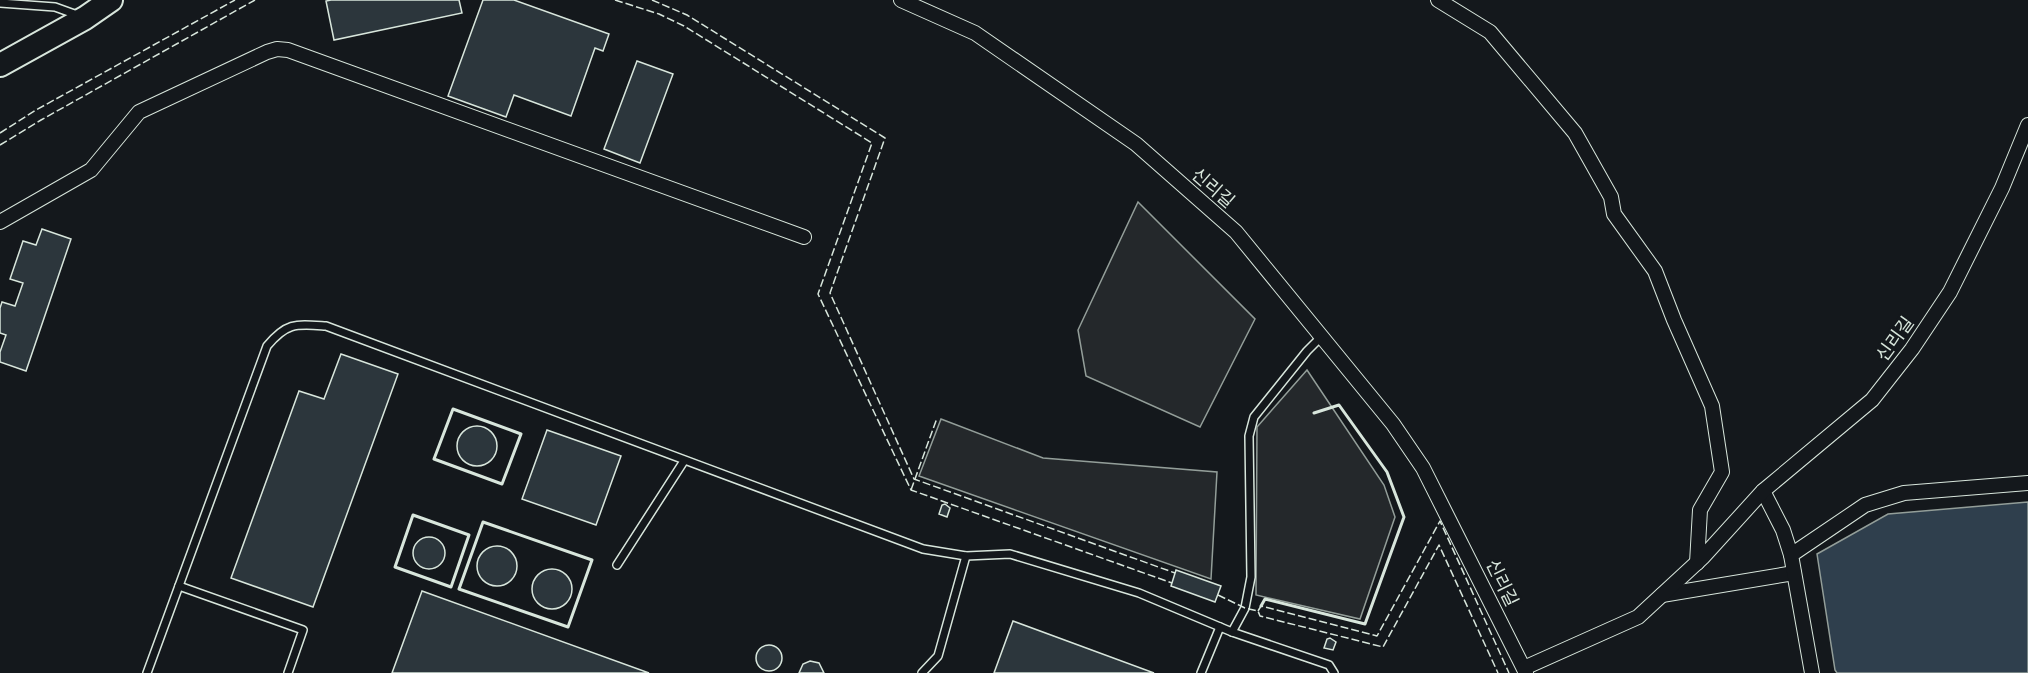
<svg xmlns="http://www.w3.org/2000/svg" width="2028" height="673" font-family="Lora,'Noto Sans KR',serif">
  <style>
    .parking { fill: #24282b; stroke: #939e99; stroke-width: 1.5 }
    .water { fill: #2f3f4d; stroke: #939e99; stroke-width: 1.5 }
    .building { fill: #2c363c; stroke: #d8e6dc; stroke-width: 1.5 }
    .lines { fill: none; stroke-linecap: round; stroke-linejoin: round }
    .service-casing { stroke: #d8e6dc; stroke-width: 10 }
    .minor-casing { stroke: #d8e6dc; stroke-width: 16 }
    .primary-casing { stroke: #d8e6dc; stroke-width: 26 }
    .service { stroke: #14181c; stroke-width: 7 }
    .minor { stroke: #14181c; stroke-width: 14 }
    .primary { stroke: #14181c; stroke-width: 22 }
    .fence { stroke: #d8e6dc; stroke-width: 1.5; stroke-dasharray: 8 3; stroke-linecap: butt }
    .wall { stroke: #d8e6dc; stroke-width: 3 }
    .labels { text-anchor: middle; stroke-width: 4.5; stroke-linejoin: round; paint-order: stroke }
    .street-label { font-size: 18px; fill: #d8e6dc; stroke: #14181c }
  </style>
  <rect width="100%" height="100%" fill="#14181c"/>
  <g class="parking">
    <polygon points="1138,202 1255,319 1200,427 1086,376 1078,330"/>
    <polygon points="1307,370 1384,485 1395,517 1360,619 1256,595 1257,427"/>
    <polygon points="941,419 1043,458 1217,472 1211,579 919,476"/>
  </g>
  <polygon class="water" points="2028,502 2028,673 1837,673 1835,670 1817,554 1888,514"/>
  <g class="building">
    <polygon points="331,0 459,0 462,13 334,40 326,1"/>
    <polygon points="483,0 514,0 609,34 603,51 595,48 571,116 514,95 506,117 448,96"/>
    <polygon points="637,61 673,74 640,163 604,149"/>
    <polygon points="42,229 71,239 26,371 0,362 0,352 6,335 0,333 0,308 2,302 15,306 23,283 10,279 23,241 36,245"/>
    <polygon points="341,354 398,374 313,607 231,578 299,391 324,399"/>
    <circle cx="477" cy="446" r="20"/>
    <polygon points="547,430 621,456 596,525 522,499"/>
    <polygon points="945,504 950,508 947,517 939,514 942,505"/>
    <circle cx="429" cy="553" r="16"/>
    <circle cx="497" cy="566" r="20"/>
    <circle cx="552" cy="589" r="20"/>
    <polygon points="1176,570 1221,586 1215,602 1171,586"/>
    <polygon points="422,591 649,673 392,673"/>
    <polygon points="1013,621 1154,673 994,673"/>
    <polygon points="1330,638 1336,642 1333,650 1324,648 1327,639"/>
    <circle cx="769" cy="658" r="13"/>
    <polygon points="810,661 819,663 824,673 799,673 803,664"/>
  </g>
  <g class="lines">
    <defs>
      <g id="service">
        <polyline points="0,3 55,7 80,16"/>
        <polyline points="617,565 684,461"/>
        <polyline points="179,586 303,630 288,673"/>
        <polyline points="1232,632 1245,608 1251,577 1249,436 1254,417 1307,351 1322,336"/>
        <path d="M147,673L267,346C287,322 296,324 326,326L923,549L966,556L1010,554L1139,593L1232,632L1329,665L1334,673"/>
        <polyline points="922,673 938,656 966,556"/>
        <polyline points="1201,673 1220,627"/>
      </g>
      <g id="minor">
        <polyline points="901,0 975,33 1136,144 1236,232 1393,424 1423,468 1526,673"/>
        <polyline points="1438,0 1490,32 1575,133 1611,197 1614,214 1655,271 1674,320 1712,406 1722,472 1700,510 1697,563"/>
        <polyline points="0,222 91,170 139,112 267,52 277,49 288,50 804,237"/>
        <polyline points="1763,491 1783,530 1791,555"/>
        <polyline points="1662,595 1794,573"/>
        <polyline points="1524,668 1638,617 1703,557 1763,491 1872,400 1912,349 1950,292 2002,188 2028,125"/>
        <polyline points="1812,673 1791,555 1865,505 1904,493 2028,483"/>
      </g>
      <polyline id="primary" points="0,65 85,18 111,0"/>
    </defs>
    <use href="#service" class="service-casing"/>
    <use href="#minor" class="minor-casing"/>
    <use href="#primary" class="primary-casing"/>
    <use href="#service" class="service"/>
    <use href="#minor" class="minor"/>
    <use href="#primary" class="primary"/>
    <g class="fence">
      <polyline points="615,0 659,14 684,26 872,143 818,294 911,490 1172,583"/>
      <polyline points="652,0 687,15 885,138 830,293 914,479 1175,573"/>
      <polyline points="0,133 36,110 235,0"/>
      <polyline points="0,145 41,120 255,0"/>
      <polyline points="911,490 937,418"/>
      <polyline points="1218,595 1245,608 1258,611 1260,616 1383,647 1439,545 1498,673"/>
      <polyline points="1258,611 1261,606 1377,636 1440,521 1509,673"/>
    </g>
    <g class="wall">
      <polygon points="453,409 521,434 502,484 434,459"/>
      <polygon points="413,515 469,535 451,587 395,567"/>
      <polygon points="483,522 592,560 568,627 459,589"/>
      <polyline points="1261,606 1265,599 1365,624 1404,517 1387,472 1339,405 1314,413"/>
    </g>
  </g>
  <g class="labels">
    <g class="street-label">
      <text transform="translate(1213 188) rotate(41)" y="6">신리길</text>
      <text transform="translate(1895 339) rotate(-54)" y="6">신리길</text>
      <text transform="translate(1502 583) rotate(64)" y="6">신리길</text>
    </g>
  </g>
</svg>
